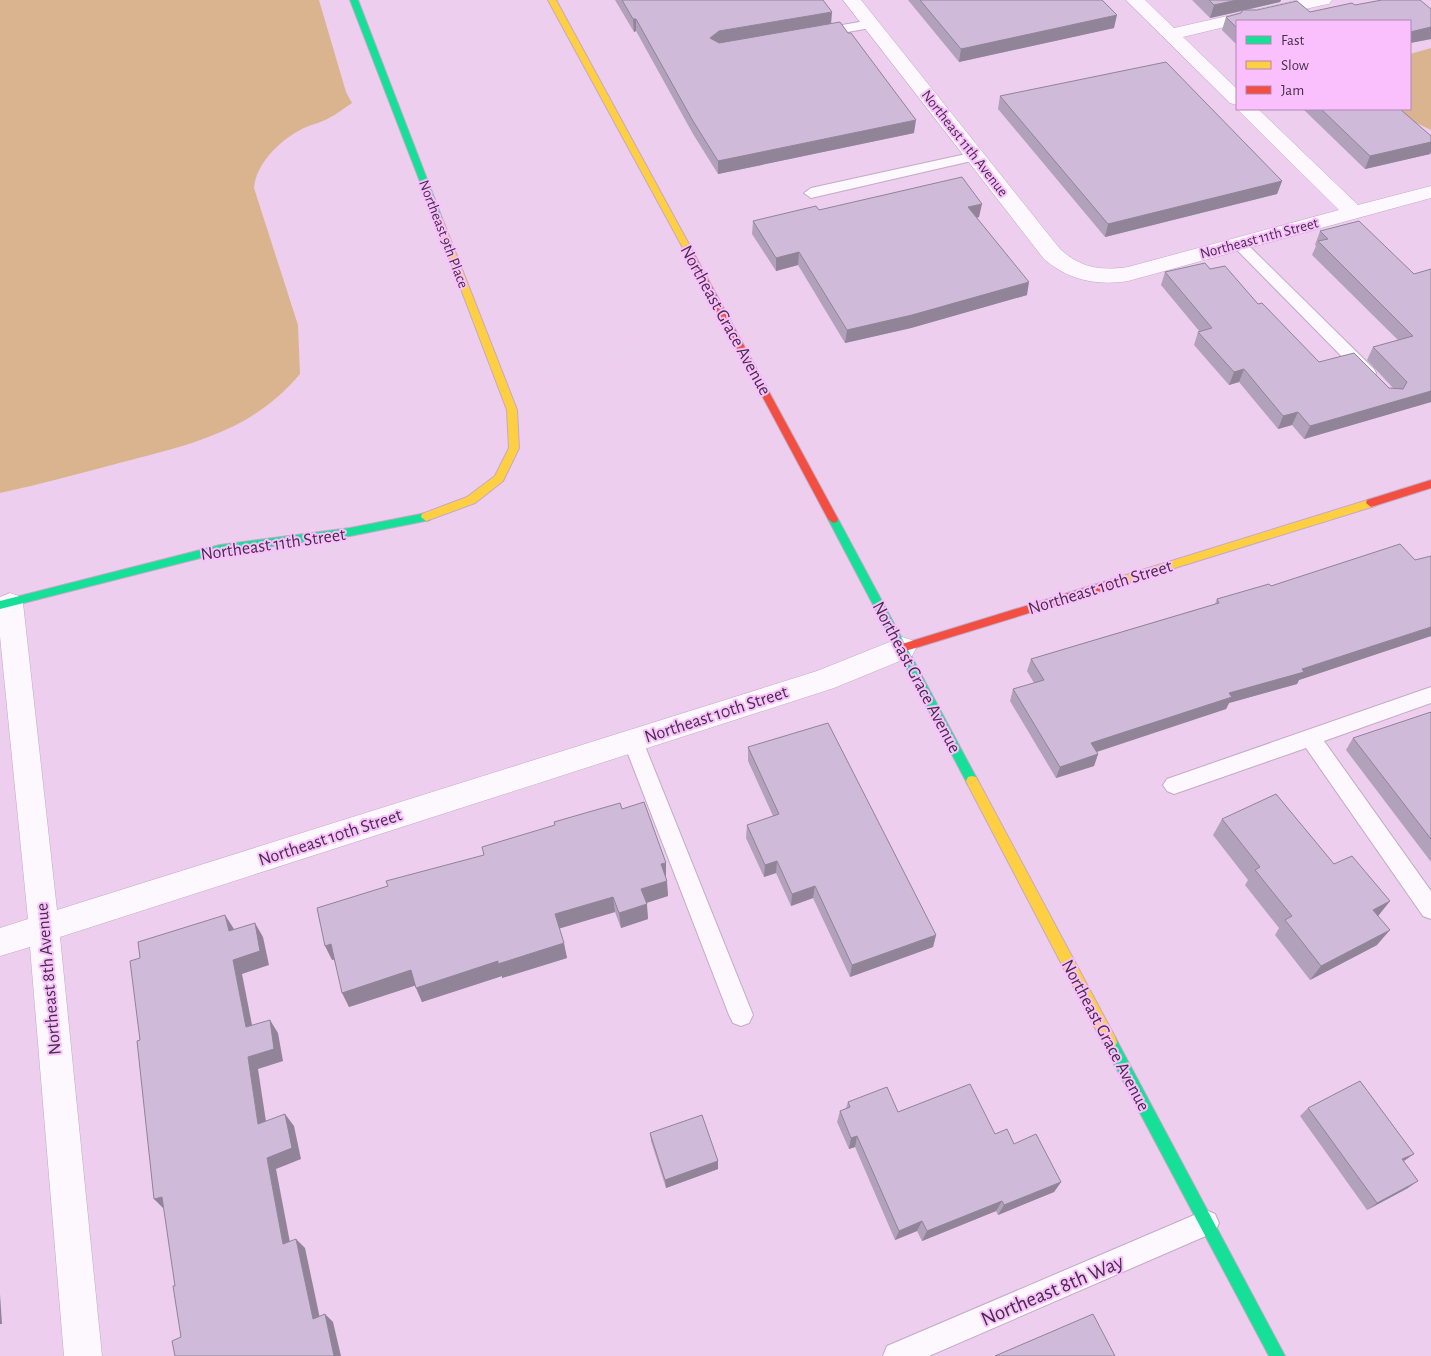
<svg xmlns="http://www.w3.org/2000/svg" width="1431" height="1356" font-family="'Alegreya Sans',sans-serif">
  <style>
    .forest { fill: #dab48f }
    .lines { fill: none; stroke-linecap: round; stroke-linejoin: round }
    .lane-casing { stroke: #c2aac4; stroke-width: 2 }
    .street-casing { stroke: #c2aac4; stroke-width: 1 }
    .fast-casing { stroke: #c2aac4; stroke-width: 2 }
    .slow-casing { stroke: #c2aac4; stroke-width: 2 }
    .jam-casing { stroke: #c2aac4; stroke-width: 2 }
    .path-far1 { stroke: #e0d6e1; stroke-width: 2.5; stroke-dasharray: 0.5 2.5; stroke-linecap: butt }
    .path { stroke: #e0d6e1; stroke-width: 3; stroke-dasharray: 1 4; stroke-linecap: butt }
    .lane { fill: #fcf8fd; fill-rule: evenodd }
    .street { fill: #fcf8fd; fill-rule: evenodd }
    .fast { fill: #16e098; fill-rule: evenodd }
    .slow { fill: #ffcf43; fill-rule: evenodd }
    .jam { fill: #f24e42; fill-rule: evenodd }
    .wall { fill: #b2a1bb }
    .shaded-wall { fill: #918398 }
    .building { fill: #cfbbd9; stroke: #918398 }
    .labels { text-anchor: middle; stroke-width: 4; stroke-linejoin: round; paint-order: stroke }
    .far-street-label { font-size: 15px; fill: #452f47; stroke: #f9c0fd }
    .street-label { font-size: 18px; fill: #452f47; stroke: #f9c0fd }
    .near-street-label { font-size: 21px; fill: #452f47; stroke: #f9c0fd }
  </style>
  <rect width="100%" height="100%" fill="#edceef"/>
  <g class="forest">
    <path d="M0,0H319L346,92L352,103C344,108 337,114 329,118C321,123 312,124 304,128C281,139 256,163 254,188L298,325L300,374C252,431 192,444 123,462C82,473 41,484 0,493Z"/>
    <polygon points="1431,48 1431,130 1400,115 1394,109 1410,109 1410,54"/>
  </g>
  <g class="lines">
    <defs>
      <g id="lane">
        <polygon points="871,20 878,24 876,27 819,37 812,33 819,29"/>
        <polygon points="975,152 980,153 982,156 980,159 811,198 804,193 811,188"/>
        <polygon points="1239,239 1244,241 1374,369 1376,373 1374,377 1362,377 1234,247 1231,244"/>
        <polygon points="1431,687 1431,703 1324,741 1431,891 1431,919 1423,916 1306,748 1174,794 1167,791 1163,785 1167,779"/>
        <polygon points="633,732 640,735 643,741 753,1015 749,1023 741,1026 733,1023 729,1015 623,741 626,735"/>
        <polygon points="1206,1210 1215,1214 1219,1223 1215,1232 929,1356 883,1356 887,1346"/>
      </g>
      <g id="street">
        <path d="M843,0H861L1060,249C1081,268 1100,271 1128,267L1339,210L1237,109H1258L1358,205L1431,186V198L1128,281C1097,286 1068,280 1044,259Z"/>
        <polygon points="1126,0 1145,0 1174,28 1299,0 1332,0 1329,4 1323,5 1252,21 1237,21 1237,24 1183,37 1237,89 1237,105 1230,103"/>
        <polygon points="10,593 19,596 23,603 57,910 817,671 902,637 912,640 916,648 912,656 834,688 60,937 102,1356 64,1356 30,947 0,956 0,928 28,919 0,636 0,597"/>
      </g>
      <g id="fast">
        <polygon points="350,0 358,0 442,218 441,220 438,221 434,218"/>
        <polygon points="426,513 431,517 430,520 350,536 220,553 0,609 0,601 220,545 350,528"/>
        <polygon points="833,515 838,519 976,777 978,781 976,785 972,786 968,785 828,519"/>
        <polygon points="1110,1036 1115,1037 1285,1356 1269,1356 1105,1047 1103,1042 1105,1037"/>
      </g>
      <g id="slow">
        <polygon points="548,0 556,0 691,248 690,250 684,250 683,248"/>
        <polygon points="438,215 442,218 517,410 519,448 503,481 475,503 426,521 421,517 422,514 467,497 495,476 509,448 507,410 434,218"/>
        <polygon points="1371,499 1375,500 1376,503 1375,506 1110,588 1105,584 1110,580"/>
        <polygon points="972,776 976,777 1115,1037 1117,1042 1115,1047 1110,1048 1105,1047 968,785 966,781 968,777"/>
      </g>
      <g id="jam">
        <polygon points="687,245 691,248 838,519 837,522 833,523 828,519 683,248"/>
        <polygon points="1431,480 1431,488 1371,507 1366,503 1367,500"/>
        <polygon points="1110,580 1115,584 1114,587 902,652 898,651 896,648 898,645 902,644"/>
      </g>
    </defs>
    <use href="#lane" class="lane-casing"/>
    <use href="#street" class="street-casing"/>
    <use href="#fast" class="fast-casing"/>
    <use href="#slow" class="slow-casing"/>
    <use href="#jam" class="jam-casing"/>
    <polyline class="path-far1" points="644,348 700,334"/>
    <polyline class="path" points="531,375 649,346"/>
    <use href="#lane" class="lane"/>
    <use href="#street" class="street"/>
    <use href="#fast" class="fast"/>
    <use href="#slow" class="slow"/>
    <use href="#jam" class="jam"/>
  </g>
  <g class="wall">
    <polygon points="615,0 823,0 831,24 914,133 718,174 693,134 636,31 634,32"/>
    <polygon points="908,0 1102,0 1114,28 959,62"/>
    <polygon points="1192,0 1281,0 1280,2 1246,10 1310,12 1355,5 1431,9 1431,39 1410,43 1237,21 1237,45 1222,30 1226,17 1241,13 1243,11 1210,18"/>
    <polygon points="1000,96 1282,181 1277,194 1105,237 998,109"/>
    <polygon points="1303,109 1400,109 1431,136 1431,152 1430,154 1365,169"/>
    <polygon points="819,210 979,217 977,218 1027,295 911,328 845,343 798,265 776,271 752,234 753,221"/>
    <polygon points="1320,231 1414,274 1431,269 1431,402 1304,439 1292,425 1278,429 1239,382 1229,385 1194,345 1198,332 1200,332 1161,285 1165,272 1210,269 1258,304 1319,362 1389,388 1394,389 1367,360 1373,347 1398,340 1312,255 1316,246 1315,245"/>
    <polygon points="1431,556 1431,636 1299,680 1297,684 1229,703 1226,709 1097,752 1098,754 1094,766 1056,778 1010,701 1013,689 1034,683 1027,671 1031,659 1215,604 1217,599 1271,586 1415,560"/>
    <polygon points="1431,712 1431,862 1346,750 1353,738"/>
    <polygon points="748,747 936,935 933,947 850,977 813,898 791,906 776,873 764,877 746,838 747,825 773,816 748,761"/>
    <polygon points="622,809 666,879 668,896 646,903 648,919 621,928 615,912 559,928 567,958 502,978 502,976 422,1002 415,985 349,1007 334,960 332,960 484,855"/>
    <polygon points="1222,819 1334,864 1390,901 1378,916 1377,945 1310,980 1275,935 1279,928 1245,885 1248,880 1213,835"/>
    <polygon points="848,1102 898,1112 995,1134 1014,1144 1061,1182 1054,1192 998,1215 996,1211 922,1241 917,1231 895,1240 855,1147 849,1149 837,1122 840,1111 846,1108"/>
    <polygon points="1308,1108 1404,1161 1408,1188 1367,1210 1300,1116"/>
    <polygon points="650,1133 718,1161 718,1169 666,1188 651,1141"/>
  </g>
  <g class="shaded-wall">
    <polygon points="1237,0 1281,0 1280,2 1210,18 1214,5"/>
    <polygon points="832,12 831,25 710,51 710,38 719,31"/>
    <polygon points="1117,15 1114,28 959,62 961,49"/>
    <polygon points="633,19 636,19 636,31 634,32"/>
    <polygon points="1431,27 1431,39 1410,43 1410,32"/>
    <polygon points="916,120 914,133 718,174 718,161"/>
    <polygon points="1431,142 1431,152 1430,154 1365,169 1370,156"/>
    <polygon points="1282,181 1277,194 1105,237 1108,224"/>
    <polygon points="982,204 979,217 966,220 968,207"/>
    <polygon points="799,252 798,265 776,271 776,258"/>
    <polygon points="1029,282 1027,295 911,328 845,343 847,330"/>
    <polygon points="1244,369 1239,382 1229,385 1234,372"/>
    <polygon points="1431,391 1431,402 1304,439 1310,426"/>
    <polygon points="1298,412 1292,425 1278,429 1283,416"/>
    <polygon points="1431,627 1431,636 1299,680 1297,684 1229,703 1226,709 1087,755 1091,743 1229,693"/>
    <polygon points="1098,754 1094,766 1056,778 1060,767"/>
    <polygon points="777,861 776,873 764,877 765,865"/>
    <polygon points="666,863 666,879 661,864"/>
    <polygon points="667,881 668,896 643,904 641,889"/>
    <polygon points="815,886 813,898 791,906 792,894"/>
    <polygon points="613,897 615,912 558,929 555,914"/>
    <polygon points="1390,901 1378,916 1373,910"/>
    <polygon points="647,904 648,919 621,928 619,913"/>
    <polygon points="225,915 234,929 238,945 229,931"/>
    <polygon points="255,923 263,937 269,965 242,974 255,1040 246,1027 233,960"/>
    <polygon points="1390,930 1377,945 1310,980 1321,966"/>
    <polygon points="936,935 933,947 850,977 852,965"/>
    <polygon points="564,943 567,958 502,978 502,976 422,1002 416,988 498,961"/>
    <polygon points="331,944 338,958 332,960 325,946"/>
    <polygon points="411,970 417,985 349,1007 342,993"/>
    <polygon points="270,1020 278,1033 283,1061 258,1069 268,1135 258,1124 248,1057"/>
    <polygon points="285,1114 294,1126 301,1159 276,1169 292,1253 283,1244 267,1158"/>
    <polygon points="857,1136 855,1147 849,1149 851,1138"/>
    <polygon points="1414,1154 1404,1161 1402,1159"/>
    <polygon points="718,1161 718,1169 666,1188 665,1180"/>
    <polygon points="1418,1181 1408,1188 1367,1210 1377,1203"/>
    <polygon points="1061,1182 1054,1192 998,1215 1004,1205"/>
    <polygon points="162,1197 165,1210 154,1199"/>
    <polygon points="1002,1201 996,1211 922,1241 927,1231"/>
    <polygon points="922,1221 917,1231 895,1240 899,1231"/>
    <polygon points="296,1239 305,1248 322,1328 313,1319"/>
    <polygon points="0,1294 2,1324 0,1324"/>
    <polygon points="325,1314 333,1322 341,1356 334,1356"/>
  </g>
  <g class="building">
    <polygon points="622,0 823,0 832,12 719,31 710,38 719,43 840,22 848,33 851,33 916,120 718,161 693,121 636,19 633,19"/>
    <polygon points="920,0 1102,0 1117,15 961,49"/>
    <polygon points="1209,0 1237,0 1214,5"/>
    <polygon points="1382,0 1420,0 1431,9 1431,27 1410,32 1410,21 1237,21 1237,28 1226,17 1241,13 1243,10 1257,10 1297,1 1310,12 1352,3 1355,5"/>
    <polygon points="1166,62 1282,181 1108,224 1000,96"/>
    <polygon points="1321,109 1400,109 1431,136 1431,142 1370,156"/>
    <polygon points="962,177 982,204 968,207 1029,282 912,315 847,330 799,252 776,258 753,221 816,206 819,210"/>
    <polygon points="1359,221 1414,274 1431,269 1431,391 1310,426 1298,412 1283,416 1244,369 1234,372 1198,332 1212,328 1165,272 1205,263 1210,269 1225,266 1258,304 1262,303 1319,362 1354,353 1389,388 1403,389 1407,382 1373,347 1413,336 1318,241 1328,239 1320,231"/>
    <polygon points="1400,544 1415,560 1431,556 1431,627 1302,669 1304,672 1229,693 1232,697 1091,743 1098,754 1060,767 1013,689 1044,680 1031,659 1219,603 1217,599 1269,584 1271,586"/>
    <polygon points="1431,712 1431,839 1353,738"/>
    <polygon points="828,723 936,935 852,965 815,886 792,894 777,861 765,865 747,825 779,814 748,747"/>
    <polygon points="1276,794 1334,864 1352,856 1390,901 1373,910 1390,930 1321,966 1285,920 1292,916 1255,870 1260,867 1222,819"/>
    <polygon points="644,802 666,863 661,864 667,881 641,889 647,904 619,913 613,897 555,914 564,943 498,964 498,961 416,988 411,970 342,993 331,944 325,946 317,908 388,886 386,881 484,855 482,847 555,825 554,822 620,803 622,809"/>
    <polygon points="225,915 229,931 255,923 260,951 233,960 246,1027 270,1020 274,1049 248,1057 258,1124 285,1114 292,1148 267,1158 283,1244 296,1239 313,1319 325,1314 334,1356 175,1356 172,1341 181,1337 173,1286 175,1286 162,1197 154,1199 137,1041 140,1040 130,961 140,958 138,942"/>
    <polygon points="1360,1081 1414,1154 1402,1159 1418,1181 1377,1203 1308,1108"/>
    <polygon points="970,1084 995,1134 1007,1129 1014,1144 1036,1134 1061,1182 1004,1205 1002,1201 927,1231 922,1221 899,1231 857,1136 851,1138 840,1111 850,1107 848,1102 887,1087 898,1112"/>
    <polygon points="702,1115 718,1161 665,1180 650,1133"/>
    <polygon points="1093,1314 1115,1356 995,1356"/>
  </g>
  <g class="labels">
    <g class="far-street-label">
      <text transform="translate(965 143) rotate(52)" y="5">Northeast 11th Avenue</text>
      <text transform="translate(444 234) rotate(69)" y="5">Northeast 9th Place</text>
      <text transform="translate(1259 238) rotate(-15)" y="5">Northeast 11th Street</text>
    </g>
    <g class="street-label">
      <text transform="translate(726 320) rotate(61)" y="6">Northeast Grace Avenue</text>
      <text transform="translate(273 544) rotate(-8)" y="6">Northeast 11th Street</text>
      <text transform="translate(1100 587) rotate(-17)" y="6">Northeast 10th Street</text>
      <text transform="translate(917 677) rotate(62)" y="6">Northeast Grace Avenue</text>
      <text transform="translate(716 714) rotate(-18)" y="6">Northeast 10th Street</text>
      <text transform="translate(330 837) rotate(-18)" y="6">Northeast 10th Street</text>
      <text transform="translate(48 979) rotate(-95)" y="6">Northeast 8th Avenue</text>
      <text transform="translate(1106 1035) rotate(62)" y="6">Northeast Grace Avenue</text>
    </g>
    <g class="near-street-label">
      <text transform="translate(1052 1290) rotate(-23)" y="7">Northeast 8th Way</text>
    </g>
  </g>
  <rect x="1236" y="20" width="175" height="90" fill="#f9c0fd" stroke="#b186b4"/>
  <rect x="1246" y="36" width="25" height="8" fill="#16e098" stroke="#b186b4"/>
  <text x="1281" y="45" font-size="15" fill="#452f47">Fast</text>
  <rect x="1246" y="61" width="25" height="8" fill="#ffcf43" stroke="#b186b4"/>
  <text x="1281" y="70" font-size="15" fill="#452f47">Slow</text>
  <rect x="1246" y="86" width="25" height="8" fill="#f24e42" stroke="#b186b4"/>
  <text x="1281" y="95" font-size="15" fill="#452f47">Jam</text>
</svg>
